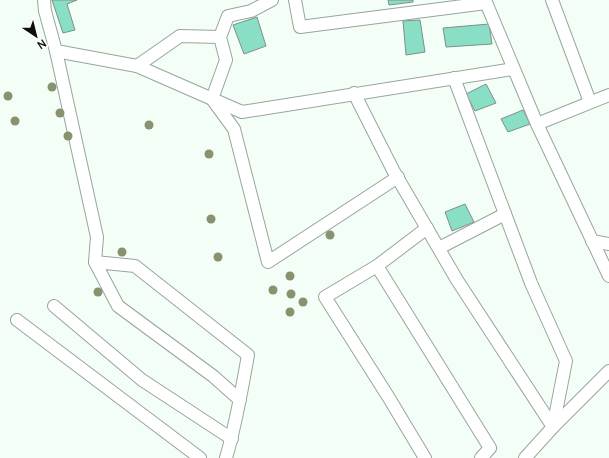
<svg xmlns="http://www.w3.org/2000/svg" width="609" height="458" font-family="Manrope,sans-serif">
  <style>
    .building { fill: #89dfc5; stroke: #828e8a }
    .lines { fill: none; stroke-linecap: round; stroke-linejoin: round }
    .minor-casing { stroke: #9aa49c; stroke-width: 14 }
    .minor { stroke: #fff; stroke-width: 12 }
    .tree { fill: #89916f }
  </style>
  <rect width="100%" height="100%" fill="#f3fef6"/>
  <g class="building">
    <polygon points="52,0 77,0 67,4 75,30 63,33"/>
    <polygon points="388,0 413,0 413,2 389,5"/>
    <polygon points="257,17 266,46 244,54 233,25"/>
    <polygon points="420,20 425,52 406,55 403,21"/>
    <polygon points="489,24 492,44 446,47 443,28"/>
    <polygon points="486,84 496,103 475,111 466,94"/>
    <polygon points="523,110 530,124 508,132 501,119"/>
    <polygon points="465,204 474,222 452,231 445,212"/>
  </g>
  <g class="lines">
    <defs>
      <g id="minor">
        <polyline points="44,0 45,11 56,51 137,66 242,112 513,69"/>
        <polyline points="272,0 251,11 228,16 220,37 226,60 212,99 234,129 268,262 398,177"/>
        <polyline points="295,0 300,27 486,3"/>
        <polyline points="485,0 537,124 609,276"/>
        <polyline points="552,0 590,102"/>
        <polyline points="56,51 97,237 95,262"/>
        <polyline points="137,66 180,36 220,37"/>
        <polyline points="454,78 531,283 566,361 553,427"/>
        <polyline points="354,93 393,170 457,280 553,427"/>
        <polyline points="537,124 609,95"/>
        <polyline points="427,228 377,266 490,448 481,458"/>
        <polyline points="592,241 609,244"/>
        <polyline points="439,248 505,214"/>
        <polyline points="377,266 325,297 389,398 425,458"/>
        <polyline points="54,306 142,380 232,439"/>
        <polyline points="17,320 200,458"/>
        <path d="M226,458C236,424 242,389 248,355L135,266L95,262L118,306L213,376L240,400"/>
        <polyline points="525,458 553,427 609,371"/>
      </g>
    </defs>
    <use href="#minor" class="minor-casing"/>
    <use href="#minor" class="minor"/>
  </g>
  <g class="tree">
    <circle cx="52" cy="87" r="4.5"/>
    <circle cx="8" cy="96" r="4.5"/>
    <circle cx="60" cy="113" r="4.5"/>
    <circle cx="15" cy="121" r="4.5"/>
    <circle cx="149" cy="125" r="4.5"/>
    <circle cx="68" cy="136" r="4.5"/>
    <circle cx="209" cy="154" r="4.5"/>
    <circle cx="211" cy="219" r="4.5"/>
    <circle cx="330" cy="235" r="4.5"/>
    <circle cx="122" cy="252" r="4.5"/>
    <circle cx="218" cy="257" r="4.5"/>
    <circle cx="290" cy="276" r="4.5"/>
    <circle cx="273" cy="290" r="4.5"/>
    <circle cx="98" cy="292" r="4.5"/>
    <circle cx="291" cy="294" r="4.5"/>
    <circle cx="303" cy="302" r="4.5"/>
    <circle cx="290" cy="312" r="4.5"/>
  </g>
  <g transform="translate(36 36) rotate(145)" stroke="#ffffff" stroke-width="3" paint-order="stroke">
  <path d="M0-3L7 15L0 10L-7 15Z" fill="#0c0f0d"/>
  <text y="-6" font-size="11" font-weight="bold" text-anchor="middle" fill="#0c0f0d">N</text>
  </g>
</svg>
